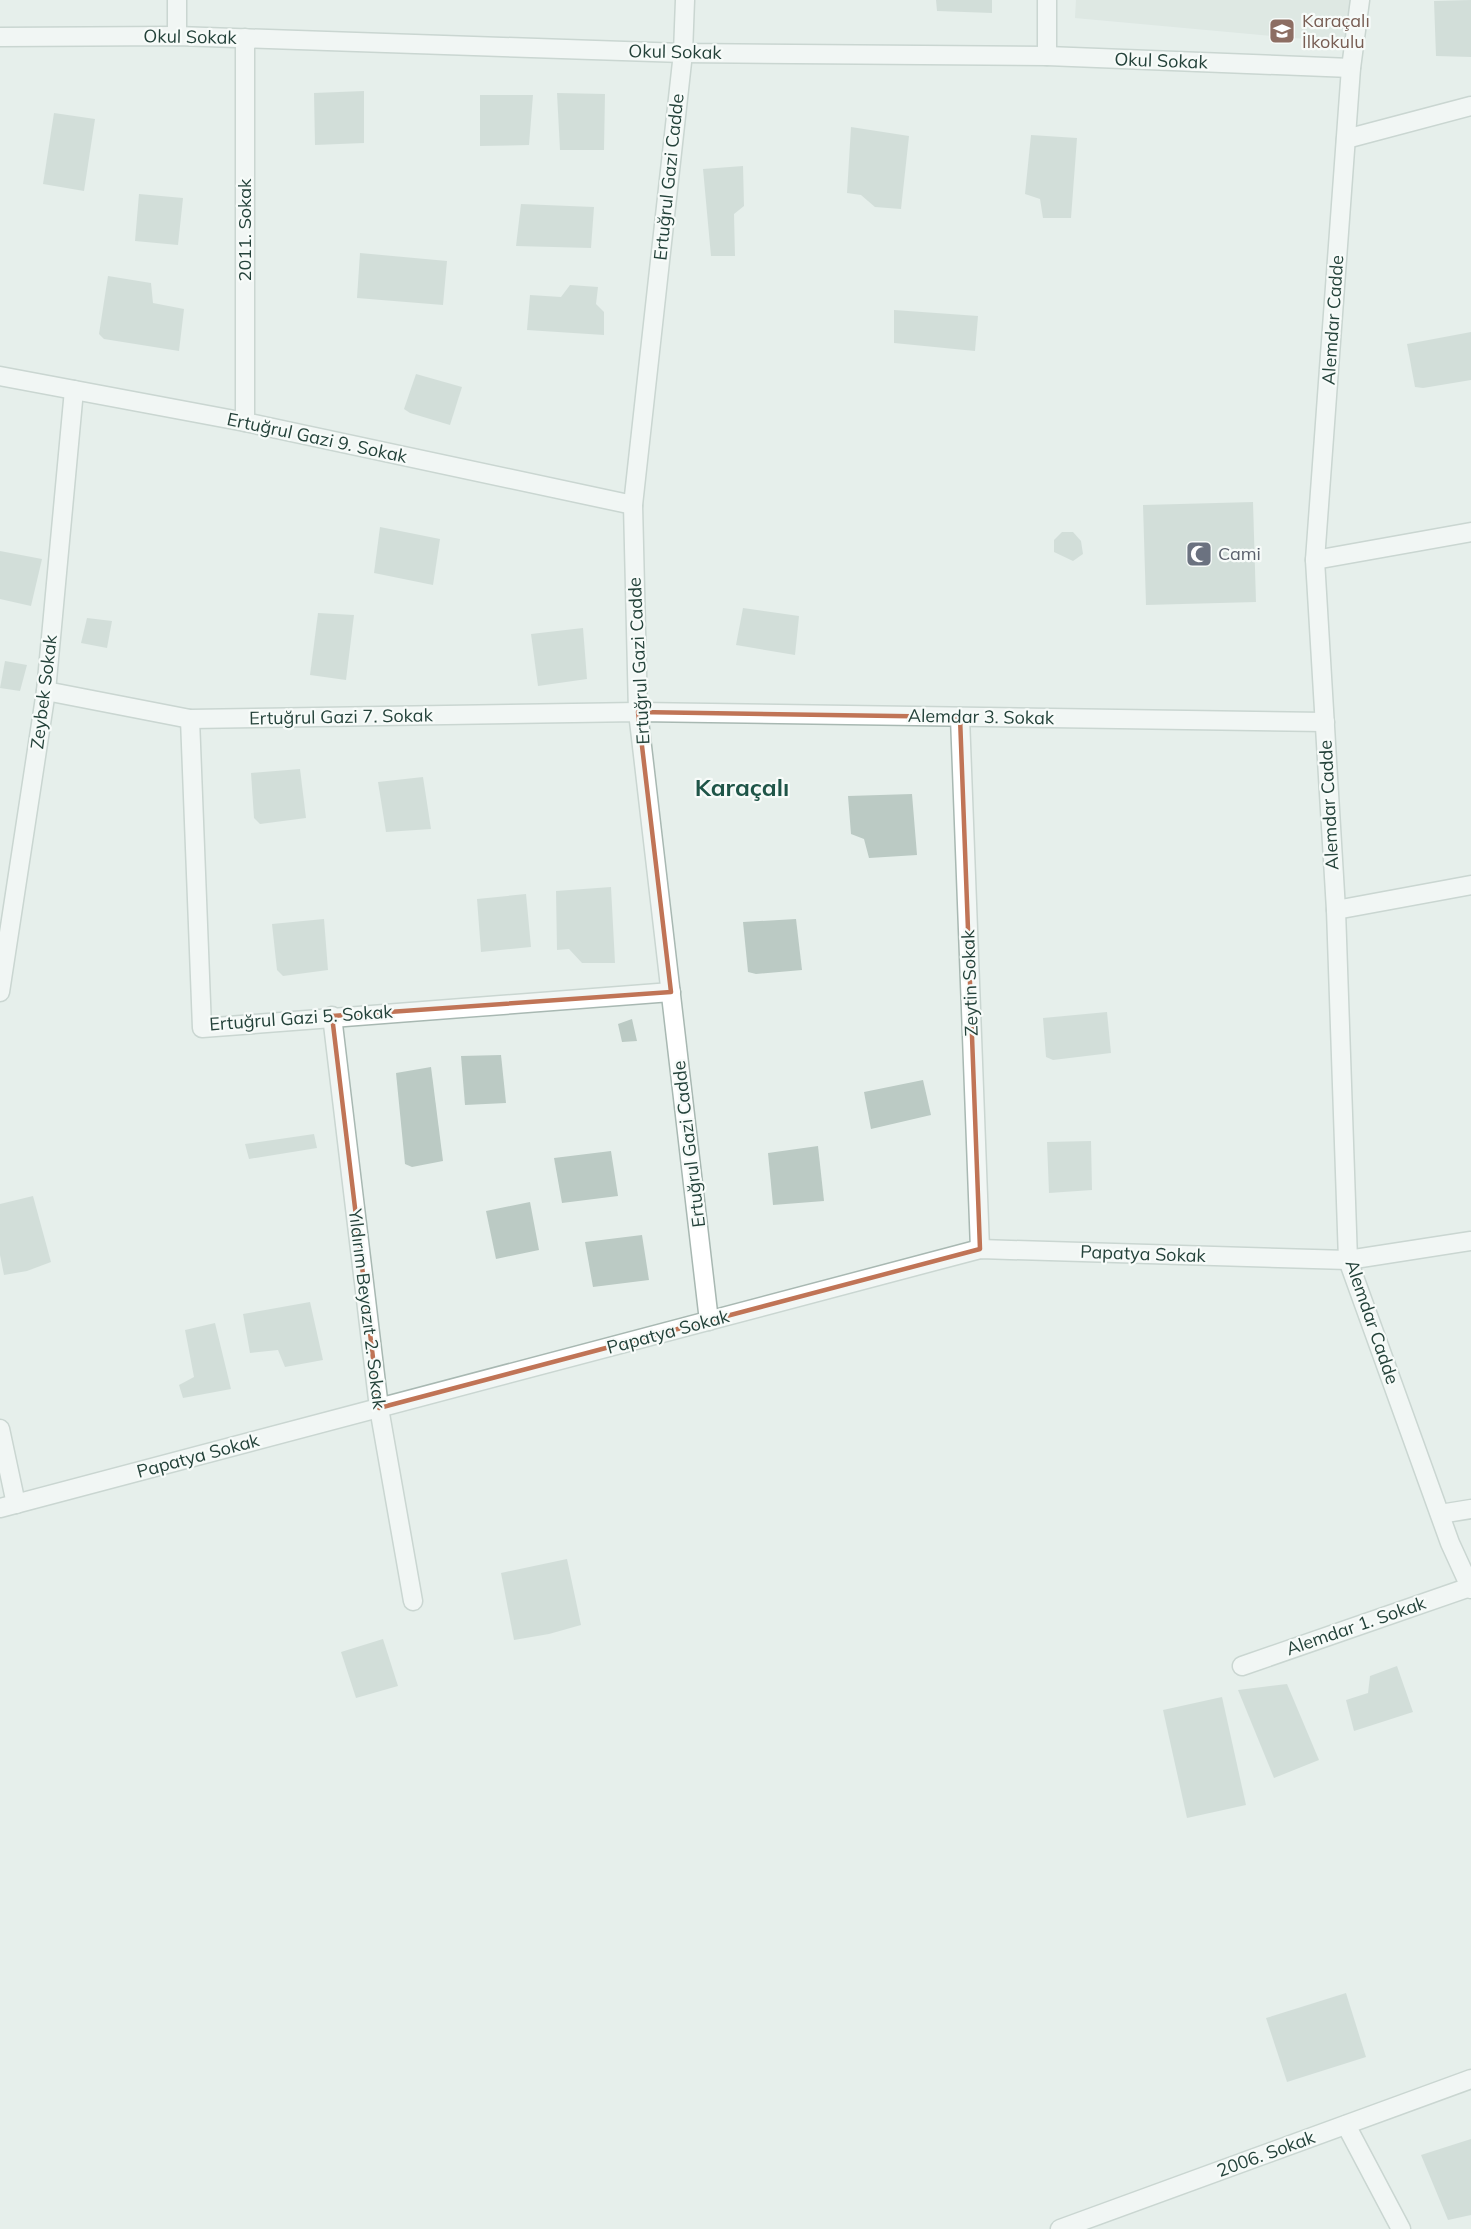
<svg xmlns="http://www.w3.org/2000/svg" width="1471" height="2229" font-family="Mulish,sans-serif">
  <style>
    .built { fill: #d4dfda }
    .building { fill: #bbcac4 }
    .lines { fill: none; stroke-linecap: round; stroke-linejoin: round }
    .minor-casing { stroke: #a8b8b2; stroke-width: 21 }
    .minor { stroke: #fff; stroke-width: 18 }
    .marked { fill: none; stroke: #c07456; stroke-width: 4.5; stroke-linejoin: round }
    .labels { text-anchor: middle; stroke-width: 4.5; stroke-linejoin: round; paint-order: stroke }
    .education-label { font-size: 18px; fill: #785e54; stroke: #f7fbf9; text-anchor: start }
    .street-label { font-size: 18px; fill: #24423a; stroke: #f7fbf9 }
    .worship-label { font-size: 18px; fill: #5b616d; stroke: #f7fbf9; text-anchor: start }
    .district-label { font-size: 24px; font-weight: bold; fill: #1f5548; stroke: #f7fbf9 }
  </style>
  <rect width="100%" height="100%" fill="#e6efeb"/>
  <polygon class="built" points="1076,0 1354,0 1350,43 1075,18"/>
  <g class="building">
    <polygon points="936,0 992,0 992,13 937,11"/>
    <polygon points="1471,0 1471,57 1436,56 1434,1"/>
    <polygon points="364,91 364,143 315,145 314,93"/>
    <polygon points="557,93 605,94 604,150 560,150"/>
    <polygon points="480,95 533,95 529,145 480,146"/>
    <polygon points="54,113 95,119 84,191 43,184"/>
    <polygon points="851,127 909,136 901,209 875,207 861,195 847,193"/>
    <polygon points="1031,135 1077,138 1071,218 1043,218 1040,199 1025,194"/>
    <polygon points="743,166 744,206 734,214 735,256 711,256 703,169"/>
    <polygon points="139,194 183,198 178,245 135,241"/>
    <polygon points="521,204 594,207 591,248 516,246"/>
    <polygon points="360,253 447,261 443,305 357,298"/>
    <polygon points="108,276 151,283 153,303 184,309 179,351 104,339 99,334"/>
    <polygon points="570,285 598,287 596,304 604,312 604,335 527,330 530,295 561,297"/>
    <polygon points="894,310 978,316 975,351 894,343"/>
    <polygon points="1471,332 1471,380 1423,388 1415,387 1407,344"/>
    <polygon points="416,374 462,387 450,425 410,413 404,409"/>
    <polygon points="1253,502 1256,602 1146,605 1143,505"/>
    <polygon points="380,527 440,539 433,585 374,573"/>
    <polygon points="1062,532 1073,532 1081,541 1083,554 1073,561 1054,552 1054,540"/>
    <polygon points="0,551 42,559 31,606 0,599"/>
    <polygon points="743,608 799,616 795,655 736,645"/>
    <polygon points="318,613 354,615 346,680 310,675"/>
    <polygon points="87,618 112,621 107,648 81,643"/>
    <polygon points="583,628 587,679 538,686 531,634"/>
    <polygon points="5,661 27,665 20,691 0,688"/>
    <polygon points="300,769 306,818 260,824 254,818 251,773"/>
    <polygon points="423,777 431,829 386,832 378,782"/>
    <polygon points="912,794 917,855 869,858 864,839 851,834 848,796"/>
    <polygon points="611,887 615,963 582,963 569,949 557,950 556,891"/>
    <polygon points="526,894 531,947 481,952 477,899"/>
    <polygon points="324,919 328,970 283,976 277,970 272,924"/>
    <polygon points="796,919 802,970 756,974 748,972 743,922"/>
    <polygon points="1107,1012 1111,1053 1053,1060 1046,1057 1043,1018"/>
    <polygon points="632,1019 637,1041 622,1042 618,1024"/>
    <polygon points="501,1055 506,1103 465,1105 461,1056"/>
    <polygon points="431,1067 443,1161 412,1167 405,1164 396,1073"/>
    <polygon points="923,1080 931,1115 871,1129 864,1092"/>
    <polygon points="314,1134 317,1148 249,1159 245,1144"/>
    <polygon points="1091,1141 1092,1190 1049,1193 1047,1142"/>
    <polygon points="818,1146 824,1201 773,1205 768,1153"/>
    <polygon points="611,1151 618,1196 562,1203 554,1158"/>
    <polygon points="33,1196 51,1262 27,1271 4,1275 0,1255 0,1204"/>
    <polygon points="530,1202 539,1250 496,1259 486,1211"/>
    <polygon points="642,1235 649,1280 593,1287 585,1242"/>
    <polygon points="310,1302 323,1360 285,1367 278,1350 250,1353 243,1314"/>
    <polygon points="215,1323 231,1389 183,1398 179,1385 194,1377 185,1330"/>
    <polygon points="567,1559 581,1625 549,1634 514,1640 501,1573"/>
    <polygon points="383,1639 398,1686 356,1698 341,1652"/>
    <polygon points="1397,1666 1413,1712 1354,1731 1346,1700 1368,1693 1370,1676"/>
    <polygon points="1287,1684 1319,1760 1274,1778 1238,1690"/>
    <polygon points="1222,1697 1246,1805 1187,1818 1163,1710"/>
    <polygon points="1346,1993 1366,2057 1287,2082 1266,2018"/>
    <polygon points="1471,2139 1471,2215 1448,2220 1421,2155"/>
  </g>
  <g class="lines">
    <defs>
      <g id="minor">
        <polyline points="177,0 177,36"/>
        <polyline points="685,0 683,53 633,505 638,712 709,1321"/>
        <polyline points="1047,0 1047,56"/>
        <polyline points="1360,0 1351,68 1315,560 1336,910 1348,1260 1450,1543 1471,1589"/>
        <polyline points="0,37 177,36 683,53 1047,56 1351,68"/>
        <polyline points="245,38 245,422"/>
        <polyline points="1346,139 1471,106"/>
        <polyline points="0,376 245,422 633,505"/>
        <polyline points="1315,560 1471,532"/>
        <polyline points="46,691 190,719 638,712 1325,722"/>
        <polyline points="960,717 980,1249"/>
        <polyline points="190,719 202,1028 671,992"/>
        <polyline points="1336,910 1471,885"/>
        <polyline points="0,992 46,691 74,390"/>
        <polyline points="332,1016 379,1408 413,1601"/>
        <polyline points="0,1429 16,1504"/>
        <polyline points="0,1508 980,1249 1348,1260 1471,1241"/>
        <polyline points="1440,1514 1471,1509"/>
        <polyline points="1242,1666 1470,1587"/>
        <polyline points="1346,2125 1401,2229"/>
        <polyline points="1060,2229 1471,2079"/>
      </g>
    </defs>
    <use href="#minor" class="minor-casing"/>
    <use href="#minor" class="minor"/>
  </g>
  <path d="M0 0H1471V2229H0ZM638,712L960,717L980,1249L379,1408L332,1016L671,992Z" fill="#e6efeb" fill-opacity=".55" fill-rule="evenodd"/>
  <path class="marked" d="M638,712L960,717L980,1249L379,1408L332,1016L671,992Z"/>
  <defs>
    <symbol id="school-square" viewBox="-11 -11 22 22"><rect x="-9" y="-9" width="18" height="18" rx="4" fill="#8d6e63" stroke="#f7fbf9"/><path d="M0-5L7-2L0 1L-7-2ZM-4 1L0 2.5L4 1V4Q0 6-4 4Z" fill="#fff"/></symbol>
    <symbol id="mosque-square" viewBox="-11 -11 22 22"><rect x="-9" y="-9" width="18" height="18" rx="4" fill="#6b7280" stroke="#f7fbf9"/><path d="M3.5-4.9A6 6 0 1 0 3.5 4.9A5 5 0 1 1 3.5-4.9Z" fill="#fff"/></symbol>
  </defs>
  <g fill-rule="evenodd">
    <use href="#school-square" x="1267" y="16" width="30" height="30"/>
    <use href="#mosque-square" x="1184" y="539" width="30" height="30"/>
  </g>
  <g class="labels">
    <g class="education-label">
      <text x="1302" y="27">Karaçalı<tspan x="1302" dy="21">İlkokulu</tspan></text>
    </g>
    <g class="street-label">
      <text transform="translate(190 37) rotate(1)" y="6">Okul Sokak</text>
      <text transform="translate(675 52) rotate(1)" y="6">Okul Sokak</text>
      <text transform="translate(1161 61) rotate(2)" y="6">Okul Sokak</text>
      <text transform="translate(669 177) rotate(-84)" y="6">Ertuğrul Gazi Cadde</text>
      <text transform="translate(245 230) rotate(-90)" y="6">2011. Sokak</text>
      <text transform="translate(1333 320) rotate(-86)" y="6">Alemdar Cadde</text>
      <text transform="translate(317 438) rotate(12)" y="6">Ertuğrul Gazi 9. Sokak</text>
      <text transform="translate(639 661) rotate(-93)" y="6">Ertuğrul Gazi Cadde</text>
      <text transform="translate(44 692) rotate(-83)" y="6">Zeybek Sokak</text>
      <text transform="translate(341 717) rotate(-1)" y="6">Ertuğrul Gazi 7. Sokak</text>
      <text transform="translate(981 717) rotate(1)" y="6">Alemdar 3. Sokak</text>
      <text transform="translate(1329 805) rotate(-93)" y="6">Alemdar Cadde</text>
      <text transform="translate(970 983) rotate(-92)" y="6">Zeytin Sokak</text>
      <text transform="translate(301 1018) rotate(-4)" y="6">Ertuğrul Gazi 5. Sokak</text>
      <text transform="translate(689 1144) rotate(-97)" y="6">Ertuğrul Gazi Cadde</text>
      <text transform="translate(1143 1254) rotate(2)" y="6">Papatya Sokak</text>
      <text transform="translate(367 1309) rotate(83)" y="6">Yıldırım Beyazıt 2. Sokak</text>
      <text transform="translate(1372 1322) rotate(71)" y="6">Alemdar Cadde</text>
      <text transform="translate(668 1332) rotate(-15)" y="6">Papatya Sokak</text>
      <text transform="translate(198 1456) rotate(-15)" y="6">Papatya Sokak</text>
      <text transform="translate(1356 1626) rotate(-19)" y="6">Alemdar 1. Sokak</text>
      <text transform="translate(1266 2154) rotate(-20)" y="6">2006. Sokak</text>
    </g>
    <g class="worship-label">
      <text x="1218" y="560">Cami</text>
    </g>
    <g class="district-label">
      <text x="742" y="796">Karaçalı</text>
    </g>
  </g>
</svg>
